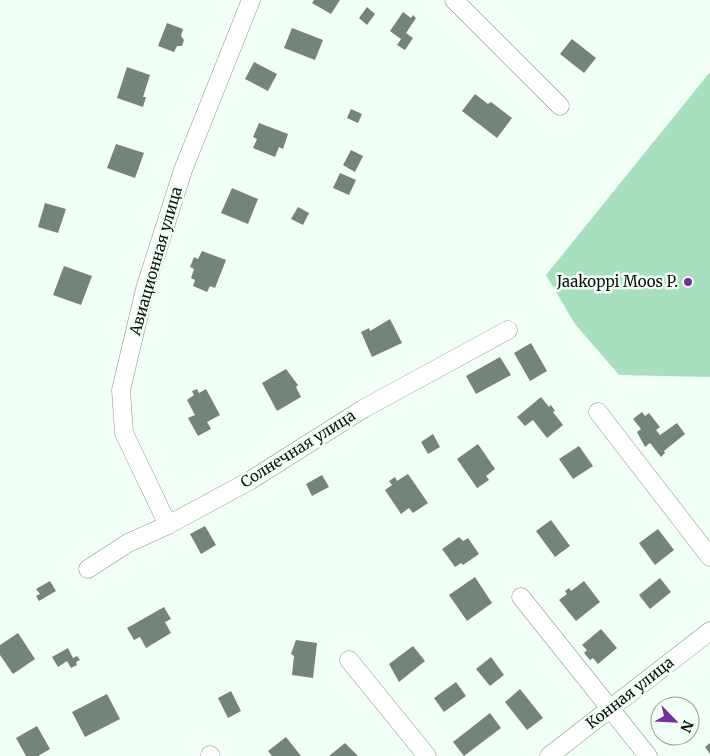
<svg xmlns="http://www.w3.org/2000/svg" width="710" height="756" font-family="Merriweather,serif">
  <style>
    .green { fill: #a7dfbf }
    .building { fill: #76837b }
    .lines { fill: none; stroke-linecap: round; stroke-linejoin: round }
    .minor-casing { stroke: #89958e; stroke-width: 19 }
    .minor { stroke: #fff; stroke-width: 18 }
    .poi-dot { fill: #752da0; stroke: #f1fff6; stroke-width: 2 }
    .labels { text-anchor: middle; stroke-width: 5; stroke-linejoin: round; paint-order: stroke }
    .street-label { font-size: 15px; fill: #0d110e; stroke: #f1fff6 }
    .poi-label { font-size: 15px; fill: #0d110e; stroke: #f1fff6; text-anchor: end }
  </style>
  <rect width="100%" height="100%" fill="#f1fff6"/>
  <polygon class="green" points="710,72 710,377 619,375 575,324 546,275"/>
  <g class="building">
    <polygon points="314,0 340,0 331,14 312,3"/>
    <polygon points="367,7 375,14 367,25 359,18"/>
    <polygon points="403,12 411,18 413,15 416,18 406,33 413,38 405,50 397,45 401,39 390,31"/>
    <polygon points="167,23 183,29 181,36 184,40 182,46 177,46 174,52 158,46"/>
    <polygon points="292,28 323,40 315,60 284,48"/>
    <polygon points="572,39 596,58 584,73 560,54"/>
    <polygon points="254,62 277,74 268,91 245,79"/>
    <polygon points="127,67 150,75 143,97 146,97 143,107 117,98"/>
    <polygon points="475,94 488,104 491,102 512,118 497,138 462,111"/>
    <polygon points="351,109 362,114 358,123 347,118"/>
    <polygon points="259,123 288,134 283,149 279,147 275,157 253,148 257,139 253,137"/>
    <polygon points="116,144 144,153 135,178 107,168"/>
    <polygon points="351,150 363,156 355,172 343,165"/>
    <polygon points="340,173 356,180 349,195 333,188"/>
    <polygon points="232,188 258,199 248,224 221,213"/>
    <polygon points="45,203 66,209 58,233 38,227"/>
    <polygon points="298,207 309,213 303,225 291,219"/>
    <polygon points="202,251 226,260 215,288 210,286 207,292 193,286 195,280 191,278 194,269 190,267 194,257 198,259"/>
    <polygon points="64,266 92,276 81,305 53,295"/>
    <polygon points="390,319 402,343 372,357 361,332 369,328 370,331"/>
    <polygon points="531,343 547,371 530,381 514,353"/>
    <polygon points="500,357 511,375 476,394 466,376"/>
    <polygon points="286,369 298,385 296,387 301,397 277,411 262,383"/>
    <polygon points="197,389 199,393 206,389 220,415 207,422 211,429 198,436 188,418 195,415 187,400 194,395 192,391"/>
    <polygon points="541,397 549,407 551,405 555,411 553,412 563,425 547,438 533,420 525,426 517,417"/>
    <polygon points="642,412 645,416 649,413 660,427 656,430 660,435 677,423 685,434 664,451 665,453 661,457 650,443 645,447 637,432 641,429 633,419"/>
    <polygon points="433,434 440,447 428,454 421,442"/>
    <polygon points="478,444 495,469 486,476 489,480 477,488 457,459"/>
    <polygon points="579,446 593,466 573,479 559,459"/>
    <polygon points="408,474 428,503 413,513 409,508 401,514 385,490 392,485 389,481 395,477 397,481"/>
    <polygon points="322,475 329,487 312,496 306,484"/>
    <polygon points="551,520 570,546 555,557 536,531"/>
    <polygon points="205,526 216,545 201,554 190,534"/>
    <polygon points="658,529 674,550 655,565 639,543"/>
    <polygon points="459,537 463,541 468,538 479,554 463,565 461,563 455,567 442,549"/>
    <polygon points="475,577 492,603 467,621 449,595"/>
    <polygon points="660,578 671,592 650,609 639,595"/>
    <polygon points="50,581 56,591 39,601 36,596 40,594 36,589"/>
    <polygon points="584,581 600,602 576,621 559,600 567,594 565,591 569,588 571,591"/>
    <polygon points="164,607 171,619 165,622 171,633 146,648 140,637 134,640 127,628"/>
    <polygon points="601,629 617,648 598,664 593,658 590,660 584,653 587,650 582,645"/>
    <polygon points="18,633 35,659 13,674 0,655 0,645"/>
    <polygon points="296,640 317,643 313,678 292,675 294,656 291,654"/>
    <polygon points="413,646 425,661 399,682 389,664"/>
    <polygon points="68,648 73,658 77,656 80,660 76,662 77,665 71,668 67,661 58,667 52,657"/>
    <polygon points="491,657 504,675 490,686 476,669"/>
    <polygon points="456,682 466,696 444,712 434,698"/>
    <polygon points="520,689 543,718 527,730 505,702"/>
    <polygon points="231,691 241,711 228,718 218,698"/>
    <polygon points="107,694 120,719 85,737 72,712"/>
    <polygon points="690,711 699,723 690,730"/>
    <polygon points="490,713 501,728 464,756 453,742"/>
    <polygon points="37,726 50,749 38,756 26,756 16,738"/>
    <polygon points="286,737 301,756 272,756 268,751"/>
    <polygon points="345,743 358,756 329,756"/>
    <polygon points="710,743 710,754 705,747"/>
  </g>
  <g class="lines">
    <defs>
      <g id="minor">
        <polyline points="454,0 560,106"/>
        <polyline points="598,412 710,557"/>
        <polyline points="168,525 124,433 121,390 145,289 183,170 251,0"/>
        <polyline points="88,569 128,543 168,525 251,480 363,409 508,330"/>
        <polyline points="521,597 648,756"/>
        <polyline points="349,660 427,756"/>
        <polyline points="210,755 211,756"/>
        <polyline points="549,756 710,631"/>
      </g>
    </defs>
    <use href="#minor" class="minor-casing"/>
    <use href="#minor" class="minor"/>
  </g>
  <circle class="poi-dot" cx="688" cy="282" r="5"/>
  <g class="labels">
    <g class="street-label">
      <text transform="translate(156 261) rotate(-74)" y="5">Авиационная улица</text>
      <text transform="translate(298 449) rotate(-32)" y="5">Солнечная улица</text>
      <text transform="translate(630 693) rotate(-38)" y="5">Конная улица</text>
    </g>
    <g class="poi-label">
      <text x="678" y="287">Jaakoppi Moos P.</text>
    </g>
  </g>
  <g transform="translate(675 721) rotate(114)"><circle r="24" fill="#f1fff6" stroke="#96a099"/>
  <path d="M0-4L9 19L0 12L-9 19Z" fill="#752da0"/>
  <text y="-8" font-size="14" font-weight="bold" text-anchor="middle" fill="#0d110e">N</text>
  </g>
</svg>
